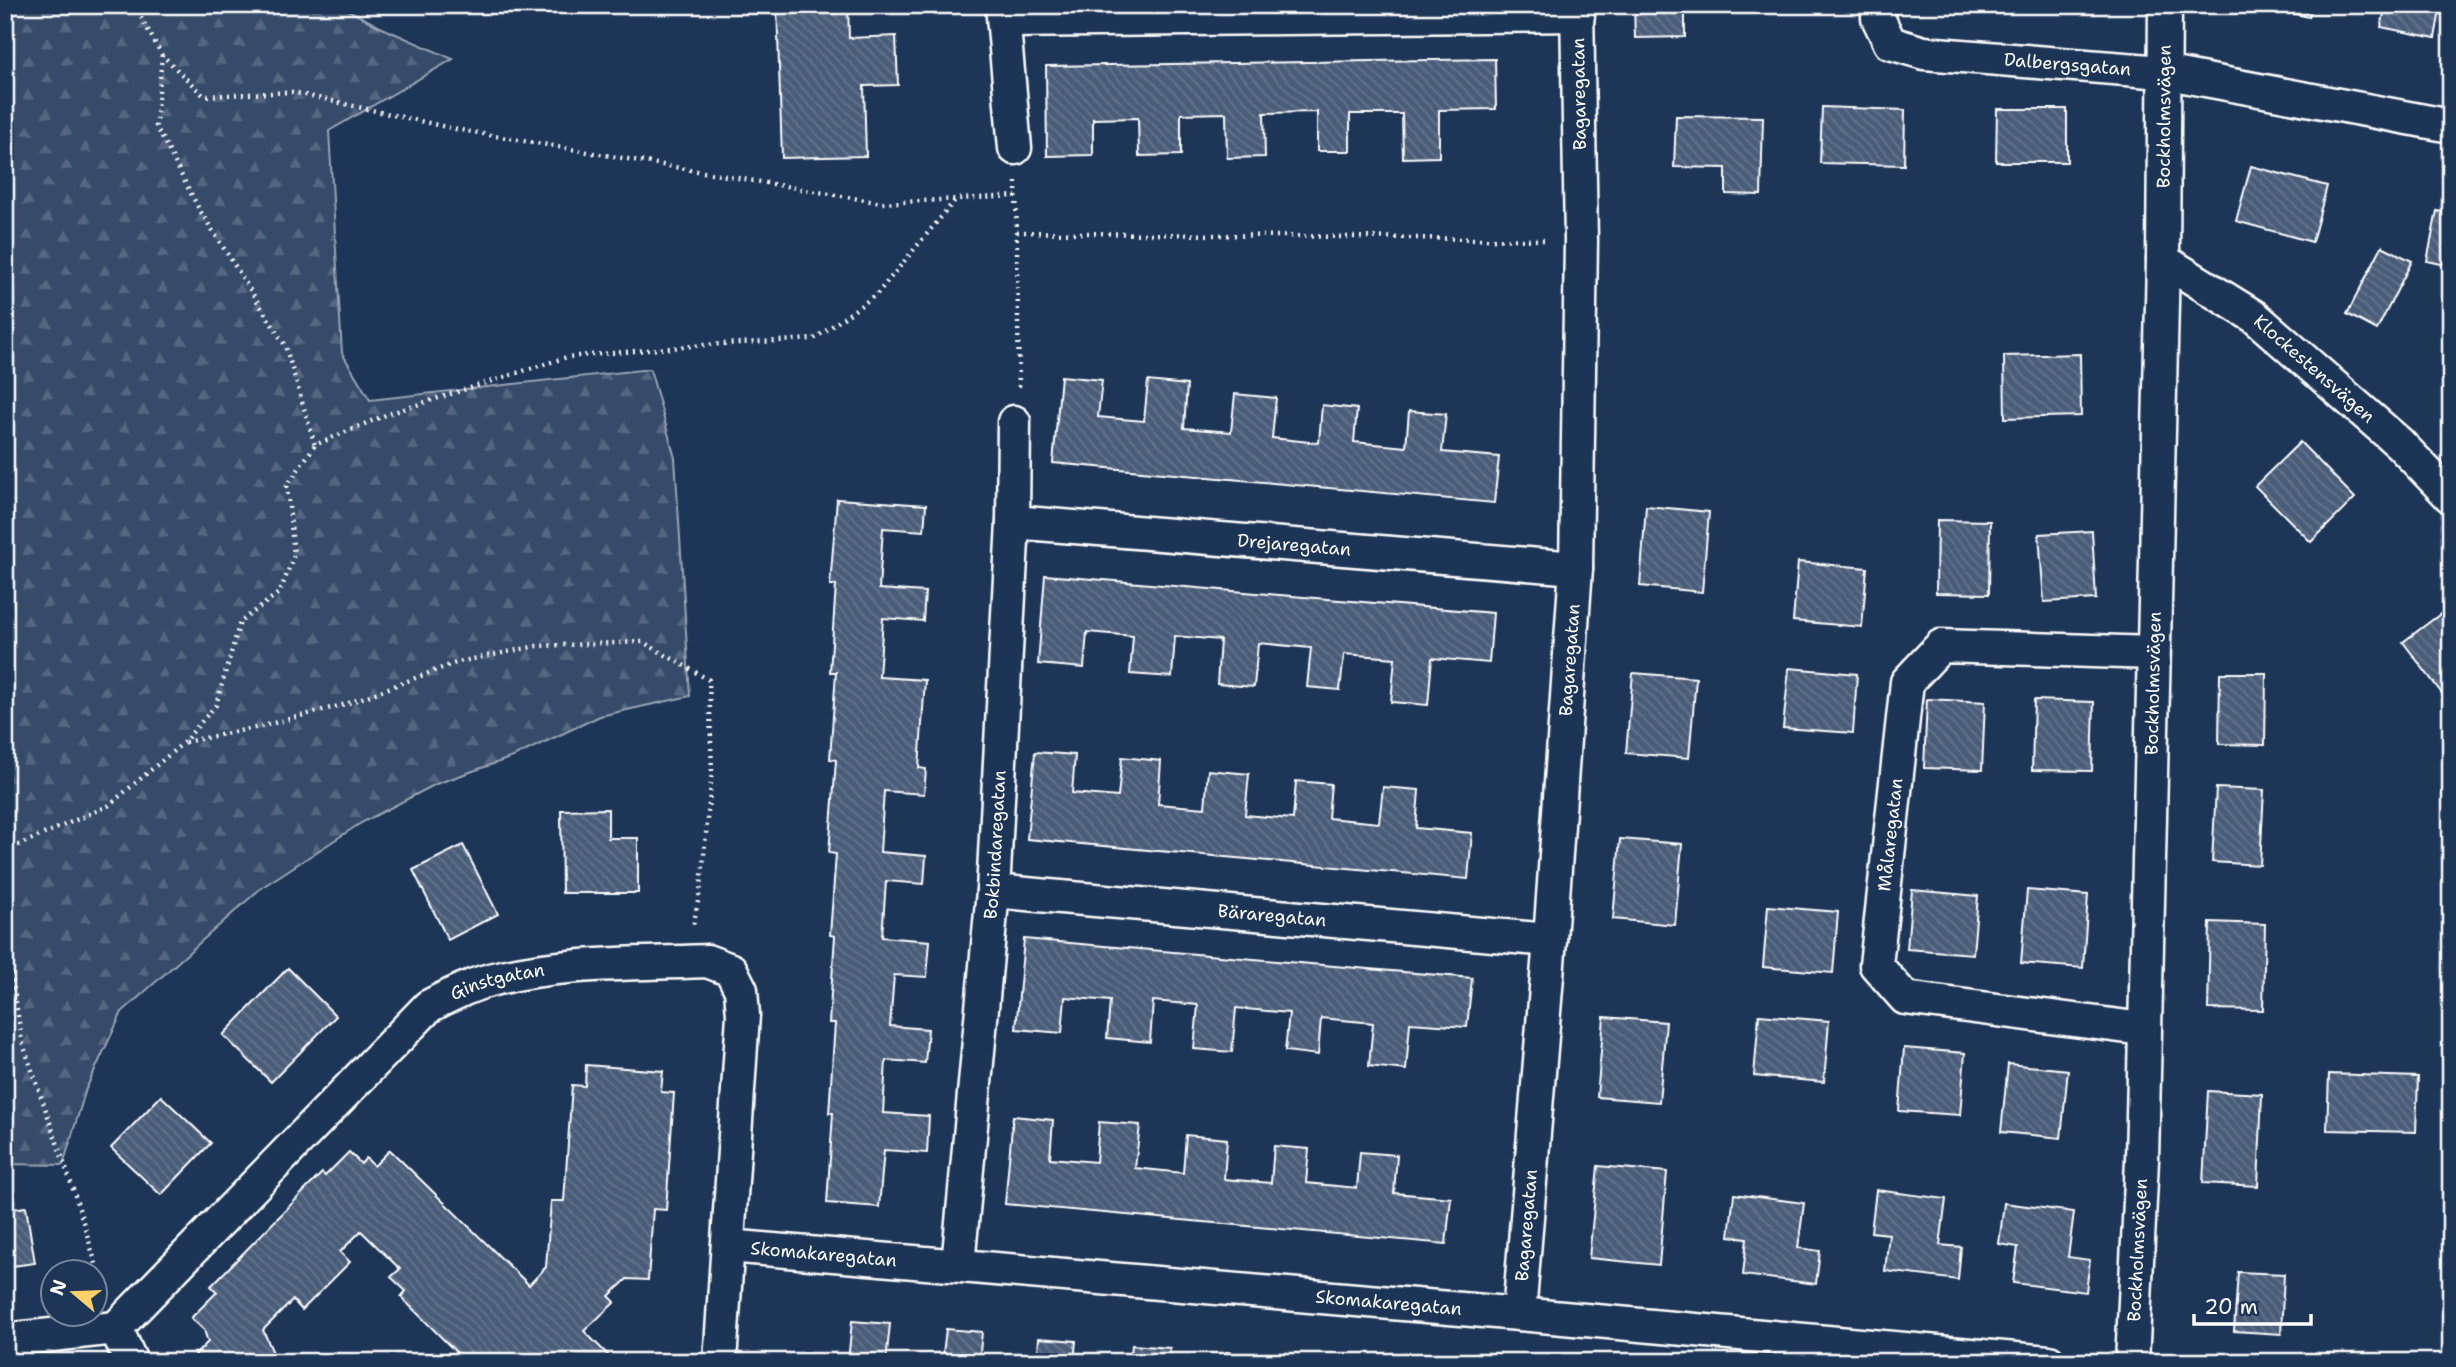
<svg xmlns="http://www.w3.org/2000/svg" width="2456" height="1367" font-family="'Shantell Sans',sans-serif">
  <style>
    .forest { fill: url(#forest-firs); stroke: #9aa5b4; stroke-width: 2 }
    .building { fill: url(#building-back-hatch); stroke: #fff; stroke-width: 2 }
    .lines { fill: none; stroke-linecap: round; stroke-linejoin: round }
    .minor-casing { stroke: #fff; stroke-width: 37 }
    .path { stroke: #fff; stroke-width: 4.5; stroke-dasharray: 2 5; stroke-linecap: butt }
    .minor { stroke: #1d3557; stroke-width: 32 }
    .labels { text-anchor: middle; stroke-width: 5; stroke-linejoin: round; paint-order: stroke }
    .street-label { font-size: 18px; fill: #fff; stroke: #1d3557 }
  </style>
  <defs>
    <pattern id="forest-firs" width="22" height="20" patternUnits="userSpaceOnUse" patternTransform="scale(1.75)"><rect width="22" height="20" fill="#364b69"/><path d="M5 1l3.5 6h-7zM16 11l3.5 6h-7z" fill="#546680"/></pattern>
    <pattern id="building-back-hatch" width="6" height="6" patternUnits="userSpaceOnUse" patternTransform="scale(1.75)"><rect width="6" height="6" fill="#4a5d79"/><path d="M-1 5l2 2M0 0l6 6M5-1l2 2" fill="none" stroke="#65758d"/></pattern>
  </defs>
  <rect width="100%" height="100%" fill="#1d3557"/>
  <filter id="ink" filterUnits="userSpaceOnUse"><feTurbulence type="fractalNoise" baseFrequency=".0143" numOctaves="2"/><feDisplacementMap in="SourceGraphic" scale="14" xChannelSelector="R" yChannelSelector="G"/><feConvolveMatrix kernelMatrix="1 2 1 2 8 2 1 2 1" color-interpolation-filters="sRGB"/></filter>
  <g filter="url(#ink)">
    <polygon class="forest" points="5,5 339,5 380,27 453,59 329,131 342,353 370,400 650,369 675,458 690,696 600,716 513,757 436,784 361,823 261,888 122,1012 86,1089 63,1165 5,1164"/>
    <g class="building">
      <polygon points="777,5 848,5 849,38 896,36 898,85 864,86 866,156 782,158"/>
      <polygon points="1634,5 1685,5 1685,37 1635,38"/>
      <polygon points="2256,5 2312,5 2309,17"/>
      <polygon points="2386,5 2441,5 2435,38 2381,27"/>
      <polygon points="1495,59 1496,109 1439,110 1439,157 1403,158 1402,114 1350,114 1350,151 1317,151 1317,112 1264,113 1265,157 1227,158 1226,113 1181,114 1181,155 1139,156 1138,118 1093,119 1093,155 1047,156 1046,66"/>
      <polygon points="1822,107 1905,110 1904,165 1820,163"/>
      <polygon points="1997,109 2067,109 2067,162 1996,162"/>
      <polygon points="1676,116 1763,117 1761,195 1726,194 1726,168 1674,167"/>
      <polygon points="2251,166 2327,186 2312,242 2236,221"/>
      <polygon points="2437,211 2451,214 2451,266 2427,261"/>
      <polygon points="2382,246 2412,261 2377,330 2347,314"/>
      <polygon points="2080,354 2081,416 2005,418 2004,356"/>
      <polygon points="1061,376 1102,380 1098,417 1144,421 1148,381 1187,385 1184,428 1231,432 1235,394 1276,398 1272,438 1319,443 1322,405 1357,409 1354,442 1406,447 1409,411 1446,414 1442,452 1499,457 1494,503 1053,463"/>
      <polygon points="2300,442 2355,498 2311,542 2255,486"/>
      <polygon points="837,499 926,505 924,531 883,528 879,589 925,592 923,621 883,618 879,677 925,680 919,768 926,769 924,794 884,791 880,852 926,856 924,884 886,881 882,937 930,941 927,977 894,975 890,1026 928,1029 925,1063 886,1060 883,1113 929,1116 927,1153 884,1150 879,1207 827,1203 833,1113 829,1113 835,1023 829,1023 835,936 830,935 836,854 829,853 836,760 830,759 836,672 830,672 836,585 830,585"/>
      <polygon points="1646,506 1709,512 1702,592 1640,586"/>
      <polygon points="1937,520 1990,521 1989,594 1936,593"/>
      <polygon points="2092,531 2096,599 2044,602 2039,534"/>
      <polygon points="1798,562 1867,568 1862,627 1793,621"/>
      <polygon points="1045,575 1493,613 1489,663 1432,658 1428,705 1391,702 1395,658 1344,654 1340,690 1307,687 1311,648 1258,643 1254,687 1217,684 1220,640 1175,636 1172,677 1130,674 1133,636 1087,632 1084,668 1038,664"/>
      <polygon points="2451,606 2451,697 2447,700 2403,642"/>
      <polygon points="1789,668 1857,674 1853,733 1783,728"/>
      <polygon points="1633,673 1696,678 1689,758 1626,753"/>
      <polygon points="2220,673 2266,673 2265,745 2219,744"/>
      <polygon points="1927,699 1985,702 1982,770 1924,768"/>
      <polygon points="2034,700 2094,702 2092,771 2032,770"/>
      <polygon points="1035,752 1075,755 1072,793 1118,797 1122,757 1161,761 1158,804 1205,808 1208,770 1249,774 1245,815 1293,819 1296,781 1331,784 1328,818 1379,823 1383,787 1419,790 1416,828 1472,833 1468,879 1027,839"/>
      <polygon points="2216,788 2264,790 2260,865 2212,862"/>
      <polygon points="608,809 608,838 638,838 638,893 562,893 561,810"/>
      <polygon points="1620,839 1682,844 1675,925 1613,919"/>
      <polygon points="463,845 498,914 448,940 413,870"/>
      <polygon points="1912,890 1978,896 1973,954 1907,949"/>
      <polygon points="2027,890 2088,895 2083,968 2021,963"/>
      <polygon points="1768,906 1838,912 1833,973 1763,967"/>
      <polygon points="2210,922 2265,924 2263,1010 2208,1009"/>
      <polygon points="1024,939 1472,978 1467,1027 1410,1023 1406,1070 1369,1066 1373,1023 1321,1018 1318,1055 1285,1051 1289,1013 1236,1008 1232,1052 1194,1049 1198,1005 1153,1001 1150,1042 1107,1038 1110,1001 1065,997 1062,1033 1016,1029"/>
      <polygon points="288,968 336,1016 271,1082 223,1035"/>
      <polygon points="1759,1015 1829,1021 1824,1082 1754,1076"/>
      <polygon points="1604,1017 1666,1022 1659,1102 1597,1097"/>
      <polygon points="1904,1048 1965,1053 1960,1115 1899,1111"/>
      <polygon points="2008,1064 2068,1070 2061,1138 2001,1132"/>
      <polygon points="586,1065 663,1071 661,1092 674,1093 666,1210 653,1209 648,1280 627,1279 609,1296 615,1302 584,1331 615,1362 454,1362 460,1356 401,1297 406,1291 391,1277 400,1269 361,1231 340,1252 350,1262 302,1310 293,1300 263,1330 277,1362 197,1362 195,1355 208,1342 204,1330 191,1318 217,1292 211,1286 322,1173 325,1176 349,1152 361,1164 366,1158 374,1166 390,1150 529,1285 546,1267 551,1201 564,1201 572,1085 585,1086"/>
      <polygon points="2329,1074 2418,1077 2416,1132 2327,1130"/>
      <polygon points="2208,1091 2262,1094 2258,1186 2203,1183"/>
      <polygon points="161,1096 211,1143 161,1195 111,1148"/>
      <polygon points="1013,1116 1053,1120 1050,1158 1096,1162 1099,1122 1140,1125 1135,1168 1183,1173 1186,1135 1227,1139 1224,1179 1271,1183 1274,1146 1309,1149 1306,1183 1357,1188 1360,1152 1397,1155 1394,1193 1451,1198 1446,1244 1005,1204"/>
      <polygon points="1598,1166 1667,1172 1659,1265 1589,1258"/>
      <polygon points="1876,1190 1946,1199 1940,1245 1961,1247 1958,1280 1885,1271 1889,1234 1871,1232"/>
      <polygon points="1734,1194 1804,1203 1798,1248 1820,1251 1816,1284 1743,1275 1747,1238 1729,1236"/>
      <polygon points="2004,1203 2074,1212 2068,1257 2090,1260 2086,1292 2013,1283 2018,1247 1999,1244"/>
      <polygon points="26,1207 35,1263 5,1267 5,1210"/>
      <polygon points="2238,1272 2284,1274 2281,1334 2234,1331"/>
      <polygon points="852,1321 890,1324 886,1362 848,1362"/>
      <polygon points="946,1329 982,1332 979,1362 942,1362"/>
      <polygon points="1039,1338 1076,1341 1074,1362 1037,1362"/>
      <polygon points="1132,1345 1170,1348 1169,1362 1130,1362"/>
      <polygon points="1226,1352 1265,1356 1265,1362 1225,1362"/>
    </g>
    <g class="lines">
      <defs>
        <g id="minor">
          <polyline points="1002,5 1015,148"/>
          <path id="s1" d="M1878,5V18L1890,43L1924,53L2163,72L2451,126"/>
          <polyline points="1004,21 1578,15"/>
          <path id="s2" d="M2163,260L2255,317L2399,443L2451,497"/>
          <path id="s3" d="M1013,522L1576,568"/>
          <path id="s4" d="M993,891L1550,940"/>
          <path id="s5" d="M2143,1029L1905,998L1876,965L1907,682L1941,646L2153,653"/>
          <path id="s6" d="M728,1246L1519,1314L2049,1362"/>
          <path id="s7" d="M958,1265L993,891L1013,522L1014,422"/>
          <path id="s8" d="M1519,1314L1550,940L1576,568L1581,241L1577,5"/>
          <polyline points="116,1328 131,1362"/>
          <path id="s9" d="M5,1340L116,1328L429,1006C451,995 474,983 498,978C564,962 639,964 707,961L731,970L741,990L743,1015L720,1362"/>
          <path id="s10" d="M2132,1362L2142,1160L2163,260L2165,5"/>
        </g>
      </defs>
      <use href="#minor" class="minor-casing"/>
      <g class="path">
        <polyline points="134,5 162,55 204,96 292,92 455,129 882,203 1016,196"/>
        <polyline points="162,55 156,126 199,209 285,345 315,445"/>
        <polyline points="1016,182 1019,387"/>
        <polyline points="1017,232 1545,240"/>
        <polyline points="185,742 259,727 346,704 458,662 537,646 643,642 709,680 712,772 701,886 693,927"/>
        <polyline points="5,851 108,806 183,743 216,705 240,622 280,592 294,555 287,486 315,445 388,414 567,357 704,345 814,339 877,294 956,199"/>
        <polyline points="5,932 22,1041 72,1186 104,1290"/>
      </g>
      <use href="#minor" class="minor"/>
    </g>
  </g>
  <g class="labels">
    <g class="street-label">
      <text dy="6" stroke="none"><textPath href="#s1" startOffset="220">Dalbergsgatan</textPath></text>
      <text transform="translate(1579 94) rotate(-91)" y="6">Bagaregatan</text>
      <text dy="6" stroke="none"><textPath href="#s10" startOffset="1246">Bockholmsvägen</textPath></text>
      <text dy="6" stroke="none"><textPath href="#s2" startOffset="187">Klockestensvägen</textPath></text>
      <text dy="6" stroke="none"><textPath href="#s3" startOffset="282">Drejaregatan</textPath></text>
      <text dy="6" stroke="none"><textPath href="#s8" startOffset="656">Bagaregatan</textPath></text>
      <text dy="6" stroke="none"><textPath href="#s10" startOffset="679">Bockholmsvägen</textPath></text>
      <text dy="6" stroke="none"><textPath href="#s5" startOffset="415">Målaregatan</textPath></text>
      <text dy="6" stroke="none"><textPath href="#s7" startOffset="422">Bokbindaregatan</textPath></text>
      <text dy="6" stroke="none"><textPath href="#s4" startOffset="280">Bäraregatan</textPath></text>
      <text dy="6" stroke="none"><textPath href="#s9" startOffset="634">Ginstgatan</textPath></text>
      <text dy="6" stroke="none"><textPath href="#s8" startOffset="89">Bagaregatan</textPath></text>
      <text dy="6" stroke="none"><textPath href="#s10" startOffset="112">Bockholmsvägen</textPath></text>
      <text dy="6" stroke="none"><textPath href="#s6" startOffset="96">Skomakaregatan</textPath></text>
      <text dy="6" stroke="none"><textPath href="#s6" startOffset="663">Skomakaregatan</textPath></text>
    </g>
  </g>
  <rect width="2456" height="1367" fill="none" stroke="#1d3557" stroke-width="28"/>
  <rect x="14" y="14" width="2428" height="1339" fill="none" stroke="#fff" stroke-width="2.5" filter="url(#ink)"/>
  <g transform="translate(74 1293) rotate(289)"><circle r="33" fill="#1d3557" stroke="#77869a" stroke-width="2"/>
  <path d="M0-5L12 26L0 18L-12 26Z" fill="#ffd166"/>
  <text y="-10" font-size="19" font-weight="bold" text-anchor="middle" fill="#ffffff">N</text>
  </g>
  <path d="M2194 1314v10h117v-10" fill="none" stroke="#ffffff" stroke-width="3.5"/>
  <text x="2204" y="1314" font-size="21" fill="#ffffff" stroke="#1d3557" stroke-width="5" paint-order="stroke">20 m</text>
</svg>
